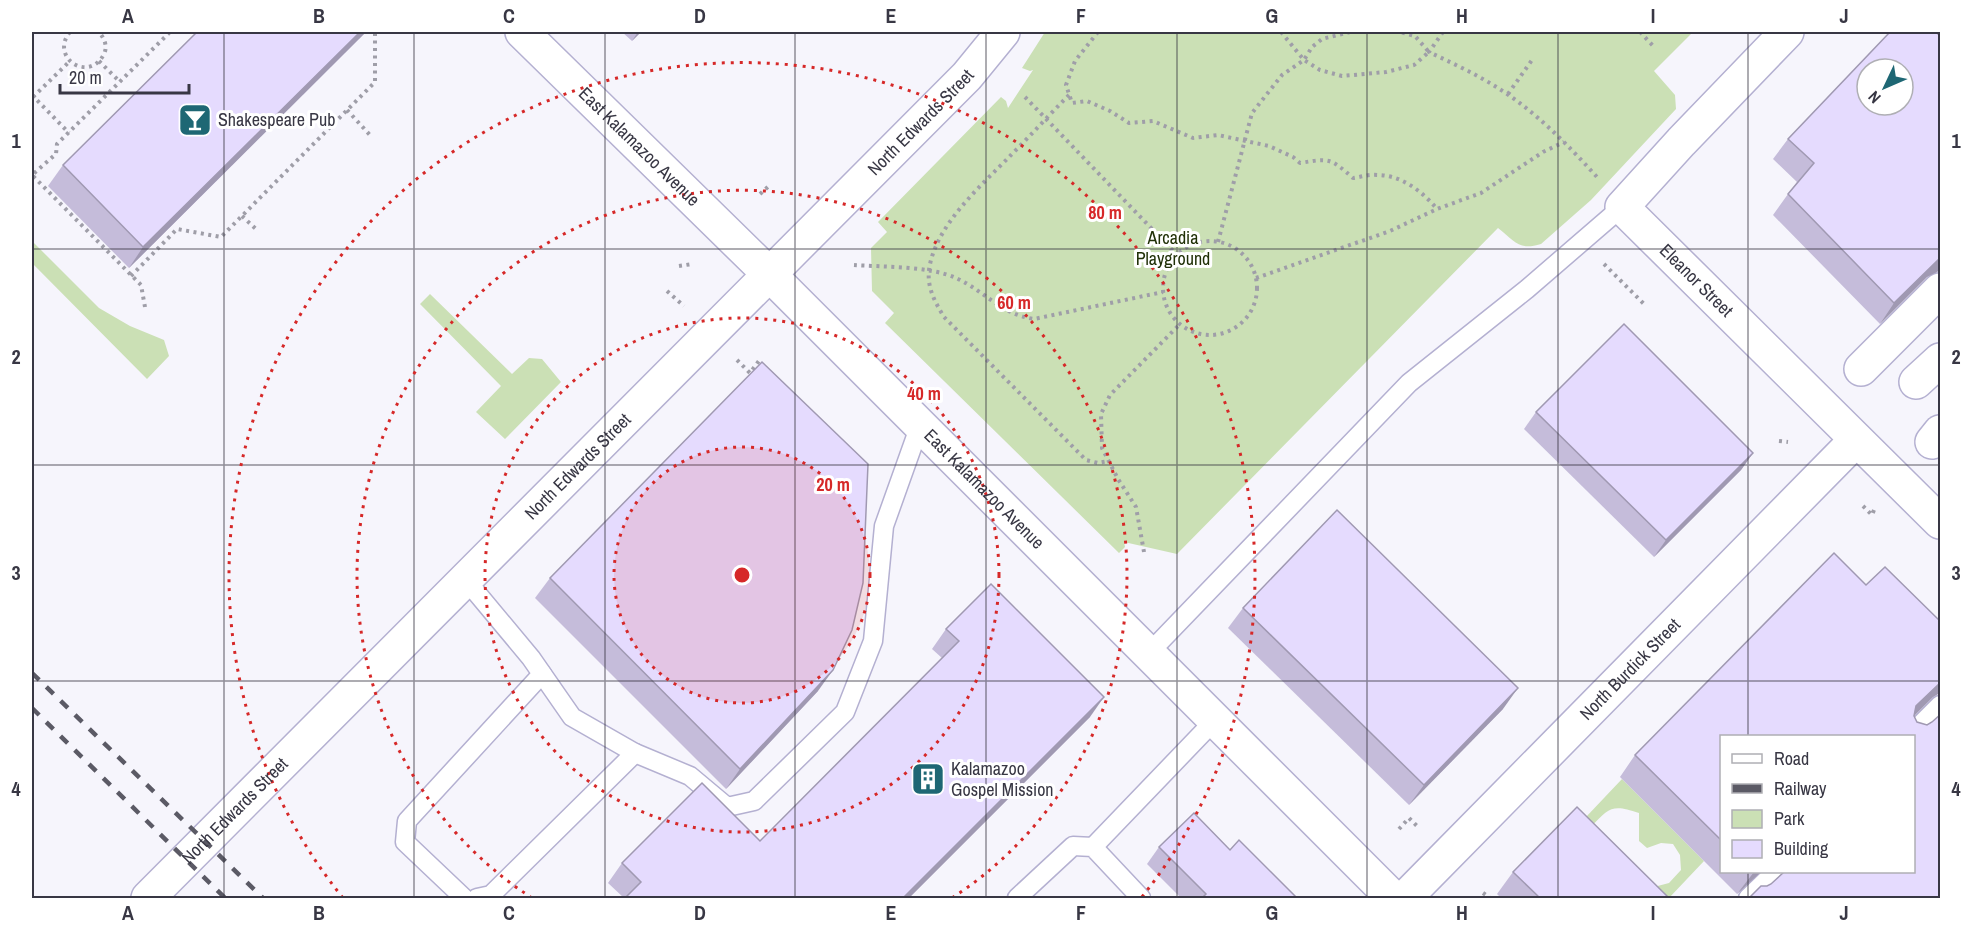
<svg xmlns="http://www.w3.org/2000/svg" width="1972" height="930" font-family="'Archivo Narrow',sans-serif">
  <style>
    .green { fill: #cbe0b5 }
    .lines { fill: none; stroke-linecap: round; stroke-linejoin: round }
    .lane-casing { stroke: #b4b0d1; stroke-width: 21 }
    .street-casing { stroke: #b4b0d1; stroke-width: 36 }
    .primary-casing { stroke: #b4b0d1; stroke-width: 36 }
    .path { stroke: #9f9ea8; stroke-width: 4; stroke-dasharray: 3 4.5; stroke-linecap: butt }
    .lane { stroke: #fff; stroke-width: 18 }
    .street { stroke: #fff; stroke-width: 33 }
    .primary { stroke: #fff; stroke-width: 33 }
    .rail { stroke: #5b5a65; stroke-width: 4.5; stroke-dasharray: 10 10; stroke-linecap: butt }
    .wall { fill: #c5bcda }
    .shaded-wall { fill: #a099b2 }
    .building { fill: #e5dbfe; stroke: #a099b2; stroke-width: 1.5; fill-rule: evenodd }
    .grid { fill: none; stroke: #383744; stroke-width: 1.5; stroke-opacity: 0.55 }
    .ring { fill: none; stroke: #d62828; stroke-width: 3; stroke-dasharray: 3 6 }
    .labels { text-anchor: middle; stroke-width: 6; stroke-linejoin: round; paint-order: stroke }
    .poi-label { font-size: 18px; fill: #383744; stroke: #fff; text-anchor: start }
    .street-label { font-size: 18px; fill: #383744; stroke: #fff }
    .park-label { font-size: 18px; fill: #203007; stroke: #fff }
    .centre { fill: #d62828; stroke: #fff; stroke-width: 3 }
    .ring-label { font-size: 18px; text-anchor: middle; font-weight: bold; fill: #d62828; stroke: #fff; stroke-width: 6; stroke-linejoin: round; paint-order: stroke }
    .neatline { fill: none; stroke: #383744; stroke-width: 2 }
    .grid-label { font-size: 20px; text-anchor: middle; font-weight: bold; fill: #383744 }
  </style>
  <rect width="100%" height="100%" fill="#f6f5fc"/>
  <g class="green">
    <path d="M1045,32H1693L1654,71L1675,95L1676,109L1591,200L1541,244C1518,251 1515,241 1498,228L1177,554L1124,542L1125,547L1119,553L885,323L894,313L872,291L871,248L887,232L878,222L1001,97L1006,101L1008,108L1033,70L1030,71L1022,68Z"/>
    <polygon points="32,241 99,308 130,326 164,340 169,356 147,379 32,263"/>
    <polygon points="430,294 512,374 529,358 542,359 561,382 505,439 476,412 501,386 420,304"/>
    <path d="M1622,779L1704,861L1669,898H1650V888L1669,883L1681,870L1680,855L1673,844L1661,843L1647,848L1639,841V813C1613,804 1609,807 1591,827C1599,857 1605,856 1633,863L1638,870L1640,884L1628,896L1568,836Z"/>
  </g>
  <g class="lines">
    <defs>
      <g id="lane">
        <polyline points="466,580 531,658 572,717 635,753 690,776 727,807 754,801 845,712 873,641 884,526 920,425"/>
        <polyline points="1148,654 1409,383 1527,289 1622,207"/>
        <polyline points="1909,736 1940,705"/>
        <polyline points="1093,847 1215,720"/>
        <polyline points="464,898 405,842 407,821 542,674"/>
        <polyline points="477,898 491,895 635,753"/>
        <polyline points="1017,898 1073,846 1093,847 1141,898"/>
        <polyline points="1748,898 1775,872"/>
      </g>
      <g id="street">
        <path id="s1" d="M1787,32L1681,142L1622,207L1940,522"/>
        <polyline points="1861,369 1940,290"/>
        <polyline points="1916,382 1940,360"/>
        <polyline points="1932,442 1940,432"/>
        <path id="s2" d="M148,898L967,76L1003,32"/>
        <path id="s3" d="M1405,898L1856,440"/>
      </g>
      <g id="primary">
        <path id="s4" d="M522,32L770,275L1393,898"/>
      </g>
    </defs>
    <use href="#lane" class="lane-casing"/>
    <use href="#street" class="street-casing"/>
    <use href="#primary" class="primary-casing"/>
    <g class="path">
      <path d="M70,32C49,57 89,84 104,54C108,46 104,38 99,32"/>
      <path d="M1098,32L1075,61L1066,85L1072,103L1087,101L1110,111L1129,123L1153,121L1193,138L1218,135L1269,146L1293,157L1300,163C1330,158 1330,158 1353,178C1361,177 1369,174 1377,175C1401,175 1422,191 1437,209L1481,193L1543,152L1564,142"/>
      <polyline points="1281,32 1304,60 1320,70 1342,76 1386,72 1414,65 1429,52 1415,36 1400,32"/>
      <path d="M1443,32L1429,52C1452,63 1476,74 1498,88C1536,112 1567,144 1597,177"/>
      <polyline points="1640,32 1655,48"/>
      <polyline points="99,61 120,82"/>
      <polyline points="1508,94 1532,60"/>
      <polyline points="32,95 69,133"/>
      <path d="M1069,95C1050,114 1031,135 1011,155C982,185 935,225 929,270C927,288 935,302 944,317L1086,460L1098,463L1109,461"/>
      <polyline points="33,97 70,61"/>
      <polyline points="1025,97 1177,255"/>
      <polyline points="347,110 370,135"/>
      <polyline points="760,194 771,184"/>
      <polyline points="242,216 257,230"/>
      <circle cx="1210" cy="288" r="47"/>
      <polyline points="1218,242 1252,113 1282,75 1304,60 1312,47 1322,39 1350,32"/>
      <polyline points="1604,264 1644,304"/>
      <path d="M854,265C883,267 930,266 956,278C985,291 1000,314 1034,319L1163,292"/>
      <polyline points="679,266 692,264"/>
      <polyline points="131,276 177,229 221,237 375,82 375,32"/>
      <polyline points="1256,278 1390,231 1437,209"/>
      <polyline points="667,291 684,306"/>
      <polyline points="145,307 141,285 32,175 56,154 57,144 170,32"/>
      <polyline points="737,360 750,373 761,358"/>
      <polyline points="1779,441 1788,442"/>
      <polyline points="1863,506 1872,515 1874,510"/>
      <polyline points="1144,552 1136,507 1118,479 1102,448 1101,414 1110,395 1180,324"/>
      <polyline points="1399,829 1409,818 1419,828"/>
      <polyline points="1483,893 1490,898"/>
    </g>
    <use href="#lane" class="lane"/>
    <use href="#street" class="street"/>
    <use href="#primary" class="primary"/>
    <g class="rail">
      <polyline points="32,673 263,898"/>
      <polyline points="32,708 225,898"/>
    </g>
  </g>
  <g class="wall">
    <polygon points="197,32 366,32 129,268 48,186 63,165"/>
    <polygon points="622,32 641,32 632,41"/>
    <polygon points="1941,37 1941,268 1937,272 1927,277 1880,324 1773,215 1788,194 1797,182 1773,159 1788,139"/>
    <polygon points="1536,412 1753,453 1741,470 1654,557 1524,429"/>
    <polygon points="550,578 818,691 726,789 535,598"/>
    <polygon points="1866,585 1941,622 1941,695 1938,694 1933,697 1914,715 1941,898 1767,886 1914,872 1722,736 1722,872 1761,872 1737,894 1620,777 1635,755"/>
    <polygon points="1243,608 1503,709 1409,805 1228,628"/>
    <polygon points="946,629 1090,717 909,898 624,898 608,883 622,863 760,841 942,658 932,649"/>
    <polygon points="1159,847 1230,850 1297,898 1181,898 1147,864"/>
    <polygon points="1513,872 1669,898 1501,898 1497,894"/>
  </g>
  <g class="shaded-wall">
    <polygon points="360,32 366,32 129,268 143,247"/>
    <polygon points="638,32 641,32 632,41"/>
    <polygon points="1941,257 1941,268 1937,272 1927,277 1880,324 1894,303"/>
    <polygon points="1753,453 1741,470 1654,557 1666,540"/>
    <polygon points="833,670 818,691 726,789 740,769"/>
    <polygon points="1941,682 1941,695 1938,694 1933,697 1901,729 1916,706"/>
    <polygon points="1518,688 1503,709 1409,805 1424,785"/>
    <polygon points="1104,697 1090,717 909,898 903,898"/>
    <polygon points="1754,872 1761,872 1737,894"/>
  </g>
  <g class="building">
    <polygon points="197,32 360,32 143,247 63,165"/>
    <path d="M1890,32H1936L1941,37V257L1894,303L1788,194L1814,163L1788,139ZM1867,69H1903V105H1867Z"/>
    <polygon points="1624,324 1753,453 1666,540 1536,412"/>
    <polygon points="762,362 868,464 863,583 852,630 833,670 740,769 550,578"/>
    <polygon points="1337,510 1518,688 1424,785 1243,608"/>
    <polygon points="1834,553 1866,585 1885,567 1941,622 1941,682 1916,706 1914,716 1917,722 1927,725 1932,722 1941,714 1941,898 1749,898 1761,886 1767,886 1771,884 1784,872 1914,872 1914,736 1722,736 1722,841 1635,755"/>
    <polygon points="991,584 1104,697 903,898 625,898 641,882 622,863 702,783 760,841 959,641 946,629"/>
    <polygon points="1577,807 1669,898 1540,898 1513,872"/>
    <polygon points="1194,813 1230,850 1239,840 1297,898 1202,898 1206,894 1159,847"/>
  </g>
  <path class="grid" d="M224,32V898M414,32V898M605,32V898M795,32V898M986,32V898M1177,32V898M1367,32V898M1558,32V898M1748,32V736M32,249H1940M32,465H1940M32,681H1940M1748,872V898"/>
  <circle cx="742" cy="575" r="128" fill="#d62828" fill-opacity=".12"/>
  <g class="ring">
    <circle cx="742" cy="575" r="128"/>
    <circle cx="742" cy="575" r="257"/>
    <path d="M532 898A385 385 0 1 1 952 898"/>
    <path d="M343 898A513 513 0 1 1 1141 898"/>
  </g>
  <defs>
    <symbol id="bar-square" viewBox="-11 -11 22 22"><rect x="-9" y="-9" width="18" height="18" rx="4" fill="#1e6774" stroke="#fff"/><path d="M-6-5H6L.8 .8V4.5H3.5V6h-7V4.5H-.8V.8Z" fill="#fff"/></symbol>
    <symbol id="building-square" viewBox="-11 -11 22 22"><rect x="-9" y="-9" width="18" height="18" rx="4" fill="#1e6774" stroke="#fff"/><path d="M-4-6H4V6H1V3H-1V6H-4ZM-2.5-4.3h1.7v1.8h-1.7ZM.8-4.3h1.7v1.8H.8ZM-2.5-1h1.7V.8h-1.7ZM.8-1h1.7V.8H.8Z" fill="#fff"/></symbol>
  </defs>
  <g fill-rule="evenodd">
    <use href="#bar-square" x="176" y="101" width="38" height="38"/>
    <use href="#building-square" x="909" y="760" width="38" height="38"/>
  </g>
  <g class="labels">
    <g class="poi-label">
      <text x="218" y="126">Shakespeare Pub</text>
      <text x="951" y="775">Kalamazoo<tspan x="951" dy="21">Gospel Mission</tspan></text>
    </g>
    <g class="street-label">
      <text dy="6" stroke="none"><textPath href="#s2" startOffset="1095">North Edwards Street</textPath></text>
      <text dy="6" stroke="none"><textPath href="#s4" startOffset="164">East Kalamazoo Avenue</textPath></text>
      <text dy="6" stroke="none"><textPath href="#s1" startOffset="345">Eleanor Street</textPath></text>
      <text dy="6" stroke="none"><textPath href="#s2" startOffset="609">North Edwards Street</textPath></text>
      <text dy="6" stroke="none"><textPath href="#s4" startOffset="650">East Kalamazoo Avenue</textPath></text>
      <text dy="6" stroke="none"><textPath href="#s3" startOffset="321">North Burdick Street</textPath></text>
      <text dy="6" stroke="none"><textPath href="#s2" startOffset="123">North Edwards Street</textPath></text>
    </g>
    <g class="park-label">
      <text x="1173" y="244">Arcadia<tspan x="1173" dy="21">Playground</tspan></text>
    </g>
  </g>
  <circle cx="742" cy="575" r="9" class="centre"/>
  <g class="ring-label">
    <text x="1105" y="219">80 m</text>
    <text x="1014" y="309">60 m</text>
    <text x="924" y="400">40 m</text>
    <text x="833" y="491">20 m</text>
  </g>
  <rect width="1972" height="930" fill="none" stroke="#ffffff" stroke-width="66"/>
  <rect x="1720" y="735" width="195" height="138" fill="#ffffff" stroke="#afafb4" stroke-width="1.5"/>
  <rect x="1732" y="754" width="30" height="9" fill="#ffffff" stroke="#afafb4" stroke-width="1.5"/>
  <text x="1774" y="765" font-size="18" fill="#383744">Road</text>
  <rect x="1732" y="784" width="30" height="9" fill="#5b5a65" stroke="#afafb4" stroke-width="1.5"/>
  <text x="1774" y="795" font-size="18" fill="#383744">Railway</text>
  <rect x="1732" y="810" width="30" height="18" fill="#cbe0b5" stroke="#afafb4" stroke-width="1.5"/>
  <text x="1774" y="825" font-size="18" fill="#383744">Park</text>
  <rect x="1732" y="840" width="30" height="18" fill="#e5dbfe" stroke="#afafb4" stroke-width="1.5"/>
  <text x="1774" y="855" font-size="18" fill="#383744">Building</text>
  <g transform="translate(1885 87) rotate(226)"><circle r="28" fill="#ffffff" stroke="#afafb4" stroke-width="1.5"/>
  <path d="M0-4.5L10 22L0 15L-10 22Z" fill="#1e6774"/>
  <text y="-9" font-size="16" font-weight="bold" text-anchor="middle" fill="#383744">N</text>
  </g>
  <path d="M60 84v9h129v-9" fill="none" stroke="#383744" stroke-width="3"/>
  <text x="69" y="84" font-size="18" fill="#383744" stroke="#ffffff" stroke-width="4.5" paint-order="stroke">20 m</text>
  <rect x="33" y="33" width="1906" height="864" class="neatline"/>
  <g class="grid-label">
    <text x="128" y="23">A</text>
    <text x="319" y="23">B</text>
    <text x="509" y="23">C</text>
    <text x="700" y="23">D</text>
    <text x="891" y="23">E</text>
    <text x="1081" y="23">F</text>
    <text x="1272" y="23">G</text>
    <text x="1462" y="23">H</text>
    <text x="1653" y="23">I</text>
    <text x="1844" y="23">J</text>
    <text x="16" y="148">1</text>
    <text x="1956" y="148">1</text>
    <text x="16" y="364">2</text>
    <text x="1956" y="364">2</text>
    <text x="16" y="580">3</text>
    <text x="1956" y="580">3</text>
    <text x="16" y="796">4</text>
    <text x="1956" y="796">4</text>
    <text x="128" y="920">A</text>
    <text x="319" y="920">B</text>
    <text x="509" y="920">C</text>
    <text x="700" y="920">D</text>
    <text x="891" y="920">E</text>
    <text x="1081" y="920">F</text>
    <text x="1272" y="920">G</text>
    <text x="1462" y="920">H</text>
    <text x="1653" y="920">I</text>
    <text x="1844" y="920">J</text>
  </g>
</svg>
